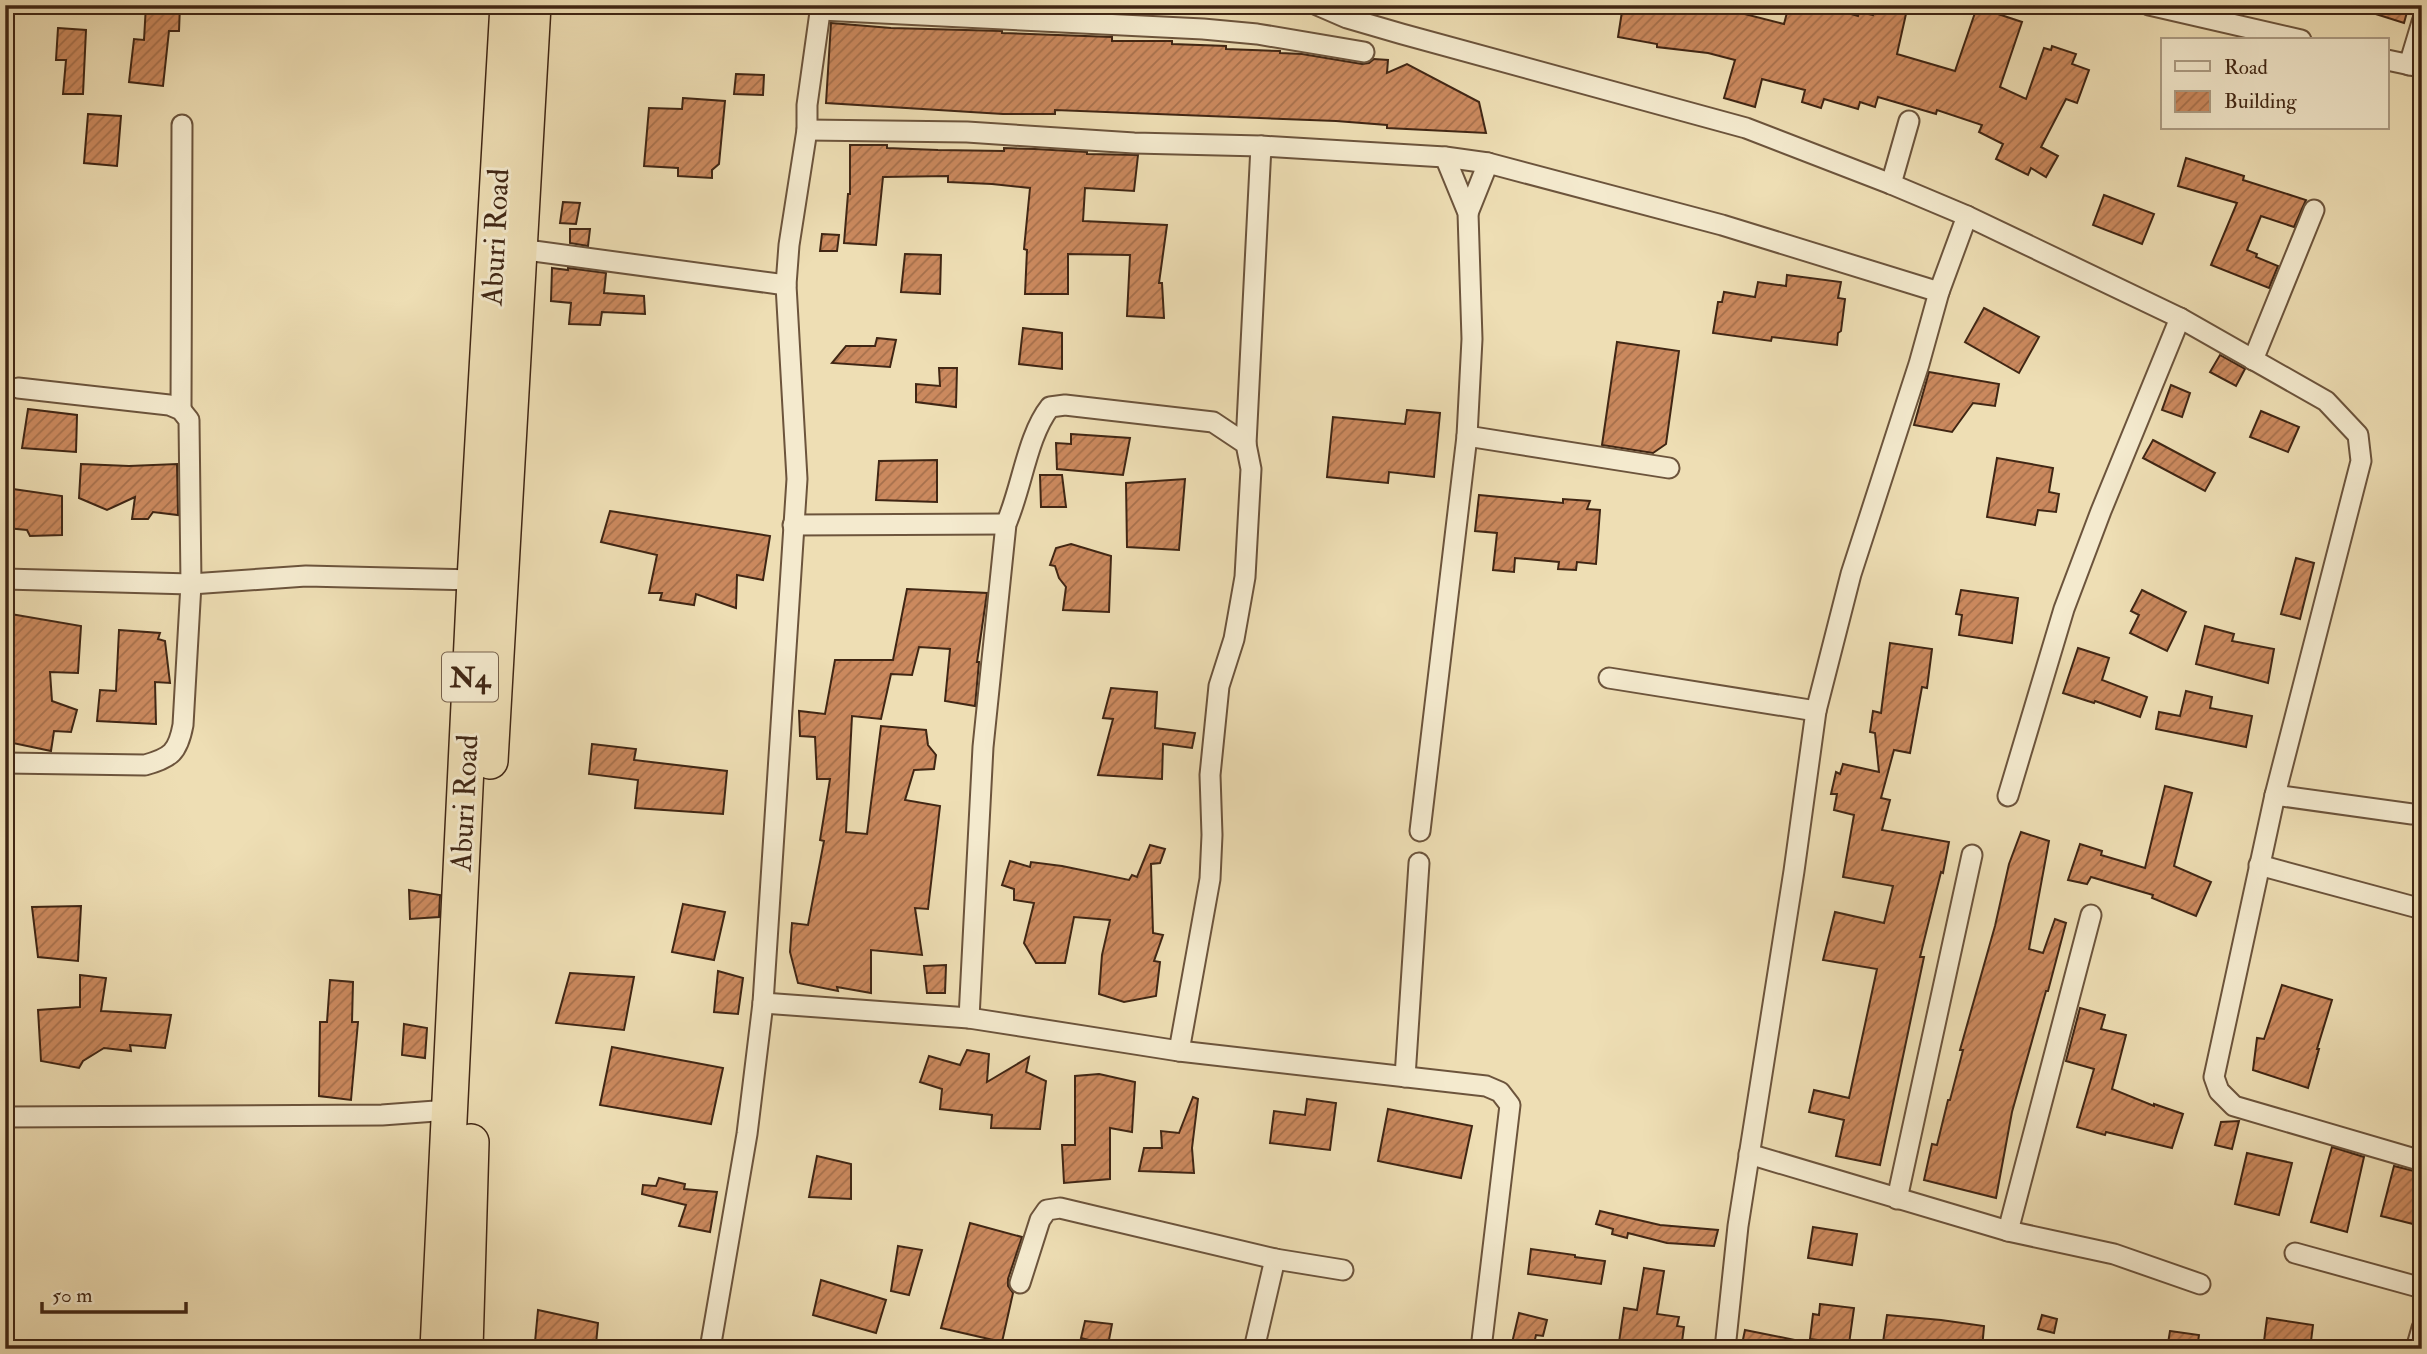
<svg xmlns="http://www.w3.org/2000/svg" width="2427" height="1354" font-family="'IM FELL Double Pica',serif">
  <style>
    .building { fill: url(#building-hatch); stroke: #402614; stroke-width: 2 }
    .lines { fill: none; stroke-linecap: round; stroke-linejoin: round }
    .street-casing { stroke: #6c543c; stroke-width: 23 }
    .highway-casing { stroke: #402614; stroke-width: 38 }
    .street { stroke: #f4eace; stroke-width: 19 }
    .highway { stroke: #eedeb4; stroke-width: 35 }
    .labels { text-anchor: middle; stroke-width: 6; stroke-linejoin: round; paint-order: stroke }
    .shield { fill: #f4eace; stroke: #76614c; stroke-width: 2 }
    .shield-label { font-size: 28px; font-weight: bold; fill: #402614 }
    .street-label { font-size: 30px; fill: #402614; stroke: #f4eace }
  </style>
  <defs>
    <pattern id="building-hatch" width="6" height="6" patternUnits="userSpaceOnUse" patternTransform="scale(1.75)"><rect width="6" height="6" fill="#cb895e"/><path d="M-1 1l2-2M0 6l6-6M5 7l2-2" fill="none" stroke="#a6704c"/></pattern>
  </defs>
  <rect width="100%" height="100%" fill="#eedeb4"/>
  <filter id="stains"><feTurbulence type="fractalNoise" baseFrequency=".00286" numOctaves="4"/><feColorMatrix values="0 0 0 0 .2 0 0 0 0 .09 0 0 0 0 .02 0 0 0 .5 -.17"/></filter>
  <radialGradient id="worn" r=".72"><stop offset=".6" stop-color="#630" stop-opacity="0"/><stop offset="1" stop-color="#630" stop-opacity=".3"/></radialGradient>
  <g class="building">
    <polygon points="146,5 180,5 179,31 169,31 163,86 129,82 134,39 144,40"/>
    <polygon points="1623,5 1726,5 1725,9 1784,24 1789,5 1806,5 1833,12 1834,9 1858,16 1859,12 1873,15 1875,5 1908,5 1897,54 1955,71 1977,7 2022,22 2000,87 2026,99 2044,48 2051,50 2052,46 2076,54 2072,64 2089,70 2077,103 2066,99 2041,147 2058,156 2046,177 2031,168 2028,175 1996,159 2003,144 1979,132 1982,125 1937,110 1936,114 1878,97 1875,107 1860,102 1858,109 1824,99 1821,108 1802,102 1805,90 1762,79 1755,107 1724,98 1735,60 1708,53 1657,47 1657,44 1618,37"/>
    <polygon points="2361,5 2409,5 2404,23 2360,9"/>
    <polygon points="831,23 891,28 1002,31 1002,33 1112,37 1112,41 1172,41 1172,44 1226,46 1226,49 1280,51 1280,53 1302,54 1362,64 1369,63 1374,59 1388,60 1387,73 1407,64 1479,102 1486,133 1387,128 1387,125 1336,121 1055,110 1055,114 1003,114 826,103"/>
    <polygon points="58,28 86,30 83,94 63,94 66,60 56,60"/>
    <polygon points="736,74 764,75 763,95 734,94"/>
    <polygon points="683,98 725,101 719,164 712,170 712,178 678,176 678,168 644,166 649,108 682,109"/>
    <polygon points="88,114 121,116 117,166 84,163"/>
    <polygon points="850,145 887,145 887,148 938,150 1004,151 1004,148 1035,149 1087,152 1087,154 1138,155 1134,191 1085,188 1083,221 1167,225 1159,283 1162,283 1164,318 1127,316 1130,255 1068,254 1068,294 1025,294 1027,250 1024,249 1030,188 992,184 948,182 948,176 883,177 876,245 844,243 848,194 850,194"/>
    <polygon points="2186,158 2244,176 2243,180 2306,200 2294,227 2261,216 2247,250 2257,254 2256,257 2278,266 2269,288 2211,265 2237,203 2178,186"/>
    <polygon points="2104,195 2154,214 2142,244 2093,225"/>
    <polygon points="563,202 580,203 576,224 560,223"/>
    <polygon points="570,229 590,229 588,246 570,243"/>
    <polygon points="822,234 839,235 837,251 820,251"/>
    <polygon points="905,254 941,255 940,294 901,292"/>
    <polygon points="552,268 568,270 568,268 606,273 604,293 644,296 645,314 602,312 600,325 569,324 571,303 551,301"/>
    <polygon points="1787,275 1841,282 1838,298 1845,299 1841,331 1838,333 1837,345 1772,337 1771,341 1713,333 1718,302 1722,302 1724,292 1755,297 1758,282 1786,286"/>
    <polygon points="1984,308 2039,337 2019,373 1965,342"/>
    <polygon points="1023,328 1062,333 1062,369 1019,364"/>
    <polygon points="877,338 896,340 890,367 832,363 846,346 875,346"/>
    <polygon points="1617,342 1679,351 1666,444 1653,453 1602,445"/>
    <polygon points="2220,355 2245,369 2236,386 2210,372"/>
    <polygon points="939,368 957,368 956,407 916,402 916,384 940,386"/>
    <polygon points="1929,372 1999,384 1995,406 1973,403 1952,432 1914,425"/>
    <polygon points="2171,385 2190,393 2182,417 2162,410"/>
    <polygon points="28,409 77,415 76,452 22,448"/>
    <polygon points="1407,410 1440,413 1434,477 1389,472 1388,483 1327,477 1333,417 1405,424"/>
    <polygon points="2261,411 2299,427 2288,452 2250,437"/>
    <polygon points="1071,434 1130,438 1123,475 1057,469 1056,443 1071,444"/>
    <polygon points="2153,440 2215,473 2205,491 2143,458"/>
    <polygon points="1997,458 2053,468 2049,492 2059,494 2056,512 2038,510 2035,525 1987,517"/>
    <polygon points="937,460 937,502 876,500 879,461"/>
    <polygon points="81,464 129,466 177,464 178,515 153,512 148,519 132,519 135,497 107,510 79,498"/>
    <polygon points="1040,475 1062,475 1066,507 1041,507"/>
    <polygon points="1185,479 1179,550 1127,547 1126,483"/>
    <polygon points="13,489 62,496 62,535 30,536 27,530 7,528"/>
    <polygon points="1479,495 1563,503 1563,499 1590,501 1587,509 1600,510 1596,564 1577,562 1576,570 1558,569 1559,562 1515,558 1514,572 1493,570 1497,533 1475,531"/>
    <polygon points="610,511 770,536 763,580 737,575 736,608 696,594 694,605 660,600 662,593 649,593 657,555 601,542"/>
    <polygon points="1071,544 1111,556 1109,612 1063,610 1066,587 1059,578 1055,566 1050,565 1056,548"/>
    <polygon points="2296,558 2314,563 2300,619 2281,614"/>
    <polygon points="907,589 987,593 977,662 979,662 975,706 945,701 950,649 919,647 912,675 891,674 881,719 852,716 846,832 867,834 881,726 926,730 928,745 936,755 934,769 914,770 905,800 940,806 928,909 915,908 922,955 871,950 871,993 837,987 838,991 798,983 790,952 792,923 808,925 824,841 820,840 830,779 817,779 815,737 800,736 799,711 825,714 835,660 893,660"/>
    <polygon points="1961,590 2018,598 2012,643 1959,635 1962,615 1956,614"/>
    <polygon points="2142,590 2186,612 2167,651 2130,633 2139,615 2131,611"/>
    <polygon points="5,613 81,626 78,673 50,672 52,701 77,710 71,732 54,731 51,751 8,742 11,707 5,706"/>
    <polygon points="2205,626 2234,634 2232,641 2274,649 2268,683 2196,664"/>
    <polygon points="119,630 160,633 158,639 165,641 170,683 155,682 156,724 97,721 100,690 116,691"/>
    <polygon points="1890,643 1932,649 1927,688 1922,687 1910,753 1894,750 1881,798 1890,800 1882,830 1949,842 1943,873 1941,872 1920,957 1924,957 1880,1165 1836,1156 1844,1120 1809,1112 1814,1090 1849,1098 1877,969 1823,960 1835,912 1884,923 1893,886 1843,877 1854,815 1834,810 1837,794 1831,794 1836,772 1840,774 1843,764 1879,772 1875,733 1870,732 1873,711 1881,713"/>
    <polygon points="2078,648 2109,658 2102,680 2147,697 2140,717 2095,701 2094,703 2063,693"/>
    <polygon points="1111,688 1157,692 1155,728 1195,733 1192,748 1163,744 1162,779 1098,775 1113,719 1103,718"/>
    <polygon points="2186,691 2212,697 2210,708 2252,716 2246,747 2156,729 2159,712 2180,716"/>
    <polygon points="592,744 636,749 634,760 727,771 723,814 635,808 638,780 589,774"/>
    <polygon points="2165,786 2192,793 2174,866 2211,882 2196,916 2152,898 2153,895 2091,877 2087,884 2068,880 2080,844 2102,851 2101,855 2145,868"/>
    <polygon points="2021,832 2049,841 2029,949 2043,953 2055,919 2066,923 2048,991 2046,991 2012,1112 1996,1198 1924,1180 1932,1144 1937,1145 1948,1100 1950,1100 1963,1050 1960,1050 1995,926 2009,864"/>
    <polygon points="1150,845 1165,849 1160,863 1151,864 1153,933 1163,935 1154,961 1160,962 1156,996 1124,1002 1099,994 1102,955 1110,920 1074,917 1065,963 1036,963 1024,943 1034,903 1014,900 1014,889 1002,885 1010,861 1030,867 1031,862 1062,866 1129,880 1132,875 1137,877"/>
    <polygon points="409,890 440,895 439,917 410,919"/>
    <polygon points="683,904 725,912 714,960 672,952"/>
    <polygon points="81,906 78,961 38,957 32,907"/>
    <polygon points="946,965 945,993 927,993 924,966"/>
    <polygon points="718,971 743,978 738,1014 714,1012"/>
    <polygon points="570,973 634,977 624,1030 556,1023"/>
    <polygon points="80,975 106,978 101,1011 171,1015 165,1048 130,1045 131,1051 104,1048 83,1061 79,1068 41,1061 38,1010 80,1007"/>
    <polygon points="330,980 353,982 352,1022 358,1022 351,1100 319,1096 320,1022 327,1022"/>
    <polygon points="2282,985 2332,1000 2317,1049 2319,1049 2308,1088 2253,1070 2257,1038 2264,1039"/>
    <polygon points="2080,1008 2105,1015 2101,1029 2126,1035 2112,1089 2154,1106 2154,1104 2183,1114 2172,1148 2106,1132 2105,1135 2077,1127 2094,1069 2066,1061"/>
    <polygon points="404,1024 427,1028 425,1058 402,1055"/>
    <polygon points="612,1047 723,1068 711,1124 600,1105"/>
    <polygon points="967,1050 989,1054 987,1082 1029,1057 1026,1072 1046,1081 1040,1129 991,1128 992,1115 940,1109 942,1089 920,1082 929,1056 960,1065"/>
    <polygon points="1099,1074 1135,1082 1132,1132 1110,1128 1110,1179 1064,1183 1062,1145 1075,1145 1075,1076"/>
    <polygon points="1193,1097 1198,1099 1192,1148 1194,1173 1139,1171 1144,1148 1162,1148 1161,1131 1179,1133"/>
    <polygon points="1307,1099 1336,1103 1330,1150 1270,1143 1274,1111 1305,1115"/>
    <polygon points="1388,1109 1472,1126 1461,1178 1378,1161"/>
    <polygon points="2239,1121 2232,1149 2215,1145 2221,1122"/>
    <polygon points="2332,1147 2364,1157 2347,1232 2311,1222"/>
    <polygon points="2247,1153 2292,1163 2279,1215 2235,1204"/>
    <polygon points="817,1156 851,1164 851,1199 809,1197"/>
    <polygon points="2394,1166 2422,1173 2422,1204 2417,1225 2381,1216"/>
    <polygon points="659,1178 685,1184 684,1189 717,1192 710,1232 679,1226 686,1205 642,1194 643,1185 656,1186"/>
    <polygon points="1600,1211 1660,1225 1718,1230 1714,1246 1667,1243 1628,1233 1627,1238 1612,1234 1613,1229 1596,1224"/>
    <polygon points="970,1223 1022,1237 1008,1279 1008,1286 1013,1293 1002,1342 941,1328"/>
    <polygon points="1813,1227 1857,1234 1852,1265 1808,1258"/>
    <polygon points="898,1246 922,1250 909,1295 891,1291"/>
    <polygon points="1531,1249 1575,1255 1575,1257 1605,1261 1601,1284 1528,1274"/>
    <polygon points="1644,1268 1664,1271 1657,1314 1679,1317 1677,1326 1684,1327 1681,1349 1618,1349 1624,1308 1637,1310"/>
    <polygon points="821,1280 886,1300 876,1333 813,1315"/>
    <polygon points="1820,1304 1854,1308 1849,1344 1810,1339 1813,1314 1819,1315"/>
    <polygon points="538,1310 598,1323 596,1344 535,1342"/>
    <polygon points="1519,1313 1547,1320 1543,1336 1536,1335 1533,1348 1512,1343"/>
    <polygon points="1887,1315 1941,1320 1984,1326 1982,1349 1882,1349"/>
    <polygon points="2042,1315 2057,1319 2054,1333 2038,1329"/>
    <polygon points="2267,1318 2313,1325 2310,1349 2263,1349"/>
    <polygon points="1085,1321 1112,1324 1108,1345 1081,1338"/>
    <polygon points="1745,1330 1800,1341 1800,1349 1741,1349"/>
    <polygon points="2170,1331 2199,1335 2197,1349 2167,1349"/>
  </g>
  <g class="lines">
    <defs>
      <g id="street">
        <polyline points="1317,5 1347,18 1402,34 1746,128 1891,184 1967,216 2180,318 2326,401 2358,435 2361,461 2275,795 2214,1077 2219,1091 2234,1106 2422,1161"/>
        <polyline points="2149,5 2301,40"/>
        <polyline points="821,10 1203,29 1257,34 1364,52"/>
        <polyline points="2387,60 2420,67"/>
        <polyline points="2409,65 2422,22"/>
        <polyline points="807,130 967,132 1134,143 1261,146 1445,157 1488,163 1722,225 1939,292"/>
        <polyline points="1891,184 1909,121"/>
        <polyline points="1468,213 1488,163"/>
        <polyline points="519,249 786,285"/>
        <polyline points="2253,360 2314,210"/>
        <polyline points="181,410 182,125"/>
        <polyline points="1467,436 1669,468"/>
        <polyline points="1246,444 1261,146"/>
        <polyline points="793,525 1006,524"/>
        <polyline points="5,579 191,584 306,576 475,580"/>
        <polyline points="1609,678 1816,711"/>
        <path d="M5,763L145,765C171,758 178,752 183,725L191,584L189,420L181,410L169,405L18,388"/>
        <polyline points="2275,795 2412,814"/>
        <polyline points="2008,796 2064,609 2101,511 2180,318"/>
        <polyline points="1420,831 1467,436 1472,339 1468,213 1445,157"/>
        <polyline points="2259,865 2422,909"/>
        <polyline points="763,1003 969,1018 1179,1051 1486,1086 1500,1092 1510,1105 1481,1349"/>
        <path d="M969,1018L983,747L1006,524C1022,488 1027,436 1050,407L1065,405L1213,422L1246,444L1251,469L1245,577L1234,639L1219,686L1210,775L1212,835L1210,879L1179,1051"/>
        <polyline points="1405,1077 1419,863"/>
        <polyline points="5,1117 382,1115 449,1110"/>
        <polyline points="1749,1154 2008,1231 2114,1254 2200,1284"/>
        <polyline points="1897,1199 1972,855"/>
        <polyline points="2008,1231 2091,915"/>
        <polyline points="2295,1253 2422,1288"/>
        <polyline points="1020,1283 1040,1220 1047,1210 1060,1208 1275,1259 1343,1270"/>
        <polyline points="710,1349 747,1134 763,1003 797,479 786,285 789,245 807,130 807,105 821,5"/>
        <polyline points="1254,1349 1275,1259"/>
        <polyline points="1725,1349 1738,1226 1794,871 1816,711 1851,574 1919,364 1939,292 1967,216"/>
        <polyline points="2416,1349 2422,1328"/>
      </g>
      <g id="highway">
        <polyline points="490,761 533,5"/>
        <polyline points="438,1349 475,580 508,5"/>
        <polyline points="465,1349 471,1142"/>
      </g>
    </defs>
    <use href="#street" class="street-casing"/>
    <use href="#highway" class="highway-casing"/>
    <use href="#street" class="street"/>
    <use href="#highway" class="highway"/>
  </g>
  <g class="labels">
    <rect class="shield" x="442" y="652.5" width="56" height="49" rx="5"/>
    <g class="shield-label">
      <text x="470" y="687">N4</text>
    </g>
    <g class="street-label">
      <text transform="translate(495 237) rotate(-87)" y="10">Aburi Road</text>
      <text transform="translate(464 803) rotate(-87)" y="10">Aburi Road</text>
    </g>
  </g>
  <rect width="2427" height="1354" fill="none" stroke="#eedeb4" stroke-width="28"/>
  <rect x="7" y="7" width="2413" height="1340" fill="none" stroke="#402614" stroke-width="3.5"/>
  <rect x="14" y="14" width="2399" height="1326" fill="none" stroke="#402614" stroke-width="2"/>
  <rect x="2161" y="38" width="228" height="91" fill="#f4eace" stroke="#ac9c84" stroke-width="2"/>
  <rect x="2175" y="61" width="35" height="10" fill="#f4eace" stroke="#ac9c84" stroke-width="2"/>
  <text x="2224" y="74" font-size="21" fill="#402614">Road</text>
  <rect x="2175" y="91" width="35" height="21" fill="url(#building-hatch)" stroke="#ac9c84" stroke-width="2"/>
  <text x="2224" y="108" font-size="21" fill="#402614">Building</text>
  <path d="M42 1302v10h144v-10" fill="none" stroke="#402614" stroke-width="3.5"/>
  <text x="52" y="1302" font-size="21" fill="#402614" stroke="#f4eace" stroke-width="5" paint-order="stroke">50 m</text>
  <rect width="100%" height="100%" filter="url(#stains)"/>
  <rect width="100%" height="100%" fill="url(#worn)"/>
</svg>
